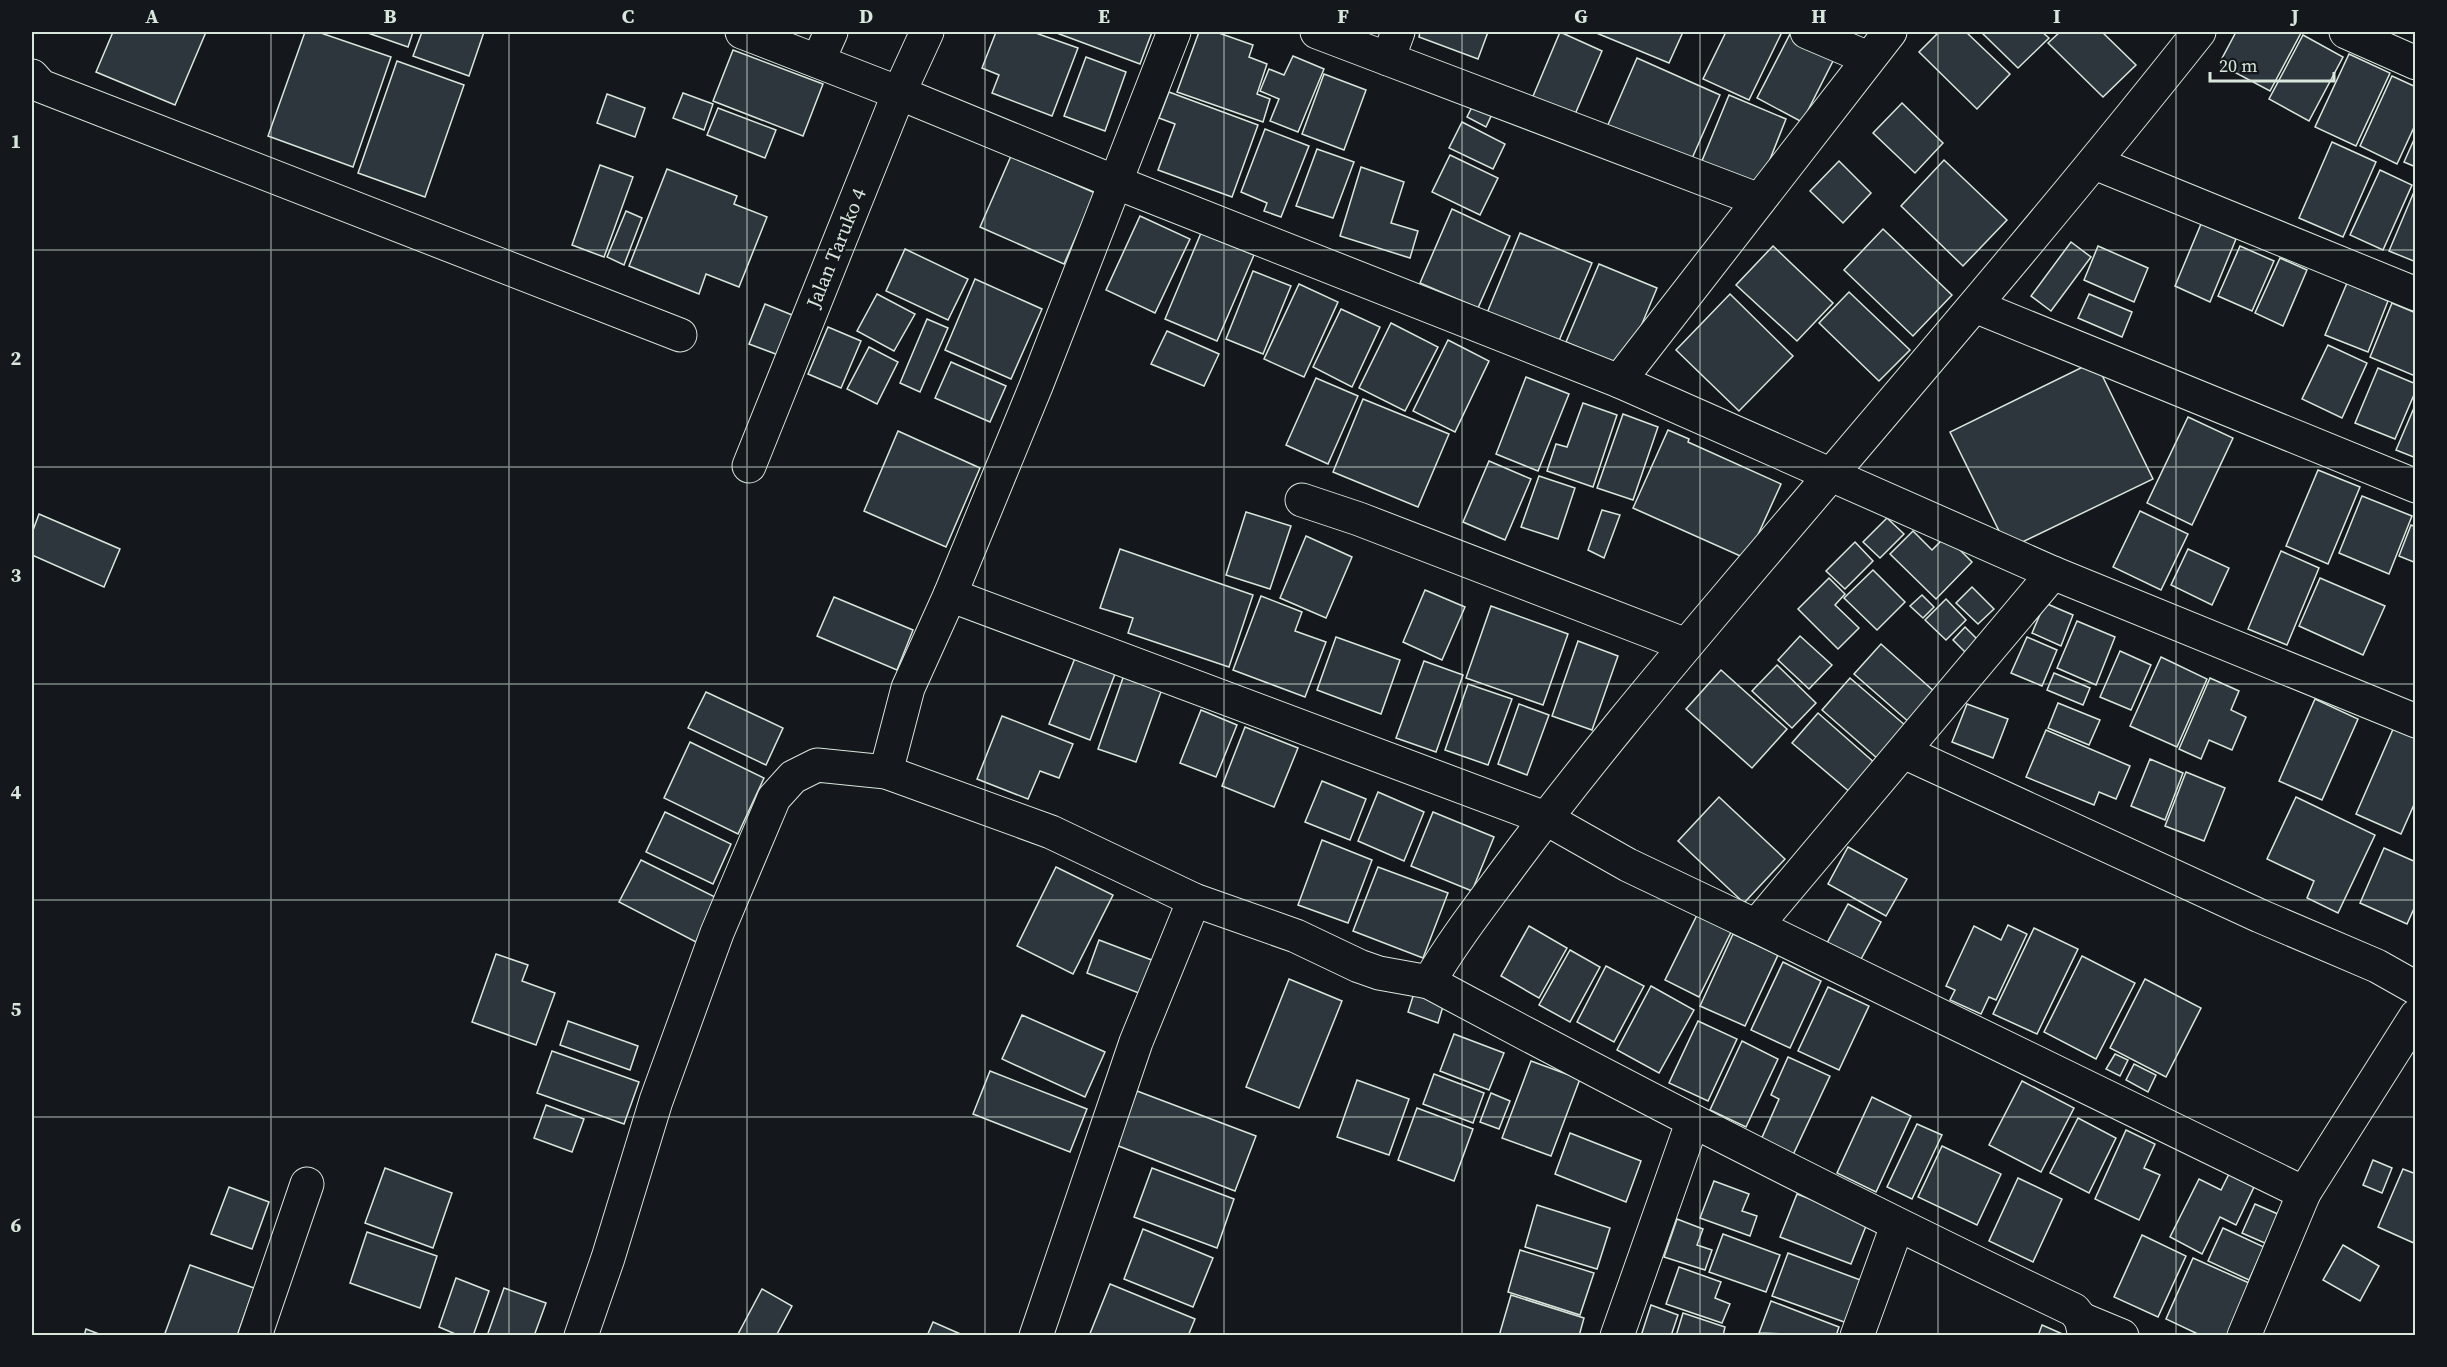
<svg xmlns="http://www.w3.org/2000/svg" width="2447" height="1367" font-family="'Source Serif 4',serif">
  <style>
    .building { fill: #2c363c; stroke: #d8e6dc; stroke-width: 1.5 }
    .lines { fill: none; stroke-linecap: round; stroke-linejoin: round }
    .minor-casing { stroke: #d8e6dc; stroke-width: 35 }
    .tertiary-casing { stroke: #d8e6dc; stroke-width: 35 }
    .minor { stroke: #14181c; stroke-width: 33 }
    .tertiary { stroke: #14181c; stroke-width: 33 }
    .grid { fill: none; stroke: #d8e6dc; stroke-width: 1.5; stroke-opacity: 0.55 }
    .labels { text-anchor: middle; stroke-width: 4.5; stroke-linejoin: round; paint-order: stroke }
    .street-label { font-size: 20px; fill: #d8e6dc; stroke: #14181c }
    .neatline { fill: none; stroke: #d8e6dc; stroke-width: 2 }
    .grid-label { font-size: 20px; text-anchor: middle; font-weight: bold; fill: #d8e6dc }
  </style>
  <rect width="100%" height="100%" fill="#14181c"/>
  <g class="building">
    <polygon points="113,32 206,32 175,105 96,72"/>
    <polygon points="305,32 318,32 391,57 353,167 268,136"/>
    <polygon points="365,32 413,32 408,47"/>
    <polygon points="422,32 484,32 469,76 413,56"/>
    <polygon points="996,32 1033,32 1078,48 1052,116 992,93 999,75 982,68"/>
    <polygon points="1054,32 1152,32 1140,64"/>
    <polygon points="1199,32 1216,32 1253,45 1249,57 1267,64 1257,94 1270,99 1263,122 1177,92"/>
    <polygon points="1420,32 1488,32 1478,59 1419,37"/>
    <polygon points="1560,32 1602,51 1573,119 1531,101"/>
    <polygon points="1594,32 1683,32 1669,63"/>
    <polygon points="1726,32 1782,32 1749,100 1703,79"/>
    <polygon points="1939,32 1966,32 2010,74 1977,109 1919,52"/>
    <polygon points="1981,32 2042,32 2049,38 2018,68"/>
    <polygon points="2060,32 2102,32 2136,65 2103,97 2048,43"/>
    <polygon points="2236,32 2301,33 2270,91 2219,64"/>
    <polygon points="1790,34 1835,57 1802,122 1757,98"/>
    <polygon points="2303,35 2343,57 2309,121 2269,99"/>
    <polygon points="733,50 823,84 803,136 713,101"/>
    <polygon points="2349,54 2390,73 2356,146 2315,127"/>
    <polygon points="1293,56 1324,69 1298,132 1270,121 1279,99 1260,91 1269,69 1284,75"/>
    <polygon points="1086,57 1126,72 1105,131 1064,116"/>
    <polygon points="1637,58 1720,95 1690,163 1607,127"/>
    <polygon points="397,61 464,85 425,197 358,173"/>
    <polygon points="1324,74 1366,90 1344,150 1302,134"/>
    <polygon points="2392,76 2416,87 2416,123 2397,164 2360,146"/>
    <polygon points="1169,92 1258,125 1232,197 1158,170 1175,124 1159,118"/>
    <polygon points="683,93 713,104 704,130 673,118"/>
    <polygon points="607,94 645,108 635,137 597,123"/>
    <polygon points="1729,95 1786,119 1757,192 1699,168"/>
    <polygon points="1474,103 1493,112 1486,127 1467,117"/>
    <polygon points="1902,103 1943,143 1915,173 1873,133"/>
    <polygon points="718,108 776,130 765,158 707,135"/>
    <polygon points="1462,122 1505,144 1493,169 1449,148"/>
    <polygon points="1265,129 1309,146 1281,217 1264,211 1267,203 1241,192"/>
    <polygon points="2416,135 2416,167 2404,162"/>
    <polygon points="2332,142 2376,162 2343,237 2299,218"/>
    <polygon points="1317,149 1354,162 1333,218 1296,206"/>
    <polygon points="1450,155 1498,178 1480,215 1432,192"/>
    <polygon points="1011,156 1095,193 1064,264 980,227"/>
    <polygon points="1944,160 2007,220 1963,266 1901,206"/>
    <polygon points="1839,161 1871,193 1843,223 1810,191"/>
    <polygon points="600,165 633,177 604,257 572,245"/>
    <polygon points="1361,167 1404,182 1391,223 1418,231 1410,258 1340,236"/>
    <polygon points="667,169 737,196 734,204 767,217 739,287 706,274 699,294 629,266"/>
    <polygon points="2380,170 2412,185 2383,250 2350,235"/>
    <polygon points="2416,187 2416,262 2389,251"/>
    <polygon points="1452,209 1510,236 1478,308 1420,283"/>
    <polygon points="626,211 642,218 624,265 607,257"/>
    <polygon points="1140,216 1190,239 1155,313 1106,290"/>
    <polygon points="2201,224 2236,239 2210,302 2175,286"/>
    <polygon points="1883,229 1952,295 1913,336 1844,270"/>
    <polygon points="1201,233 1254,255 1217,341 1165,319"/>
    <polygon points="1520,233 1592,263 1558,343 1487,313"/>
    <polygon points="2071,242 2091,257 2051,311 2031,296"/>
    <polygon points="1773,246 1833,303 1797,341 1736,285"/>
    <polygon points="2098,246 2148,268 2134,302 2084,280"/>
    <polygon points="2240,246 2274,261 2252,311 2218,296"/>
    <polygon points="905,249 968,279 948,320 886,291"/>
    <polygon points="2280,258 2307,270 2283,326 2255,313"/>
    <polygon points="1599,264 1657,288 1624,367 1566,342"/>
    <polygon points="1253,271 1291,286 1263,354 1226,339"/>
    <polygon points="975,279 1042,309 1011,379 945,350"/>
    <polygon points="2347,283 2388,301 2368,352 2325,335"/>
    <polygon points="1299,284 1338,302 1304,377 1264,359"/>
    <polygon points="1849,292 1910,350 1879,381 1819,323"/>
    <polygon points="877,294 915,314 894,351 857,331"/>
    <polygon points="1730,294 1793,356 1739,411 1676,350"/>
    <polygon points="2089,294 2132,312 2122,337 2078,318"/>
    <polygon points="2392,303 2416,313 2415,376 2370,357"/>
    <polygon points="765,304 797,317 781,356 749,344"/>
    <polygon points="1341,309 1380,327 1352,387 1313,367"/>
    <polygon points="927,319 948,328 920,392 900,383"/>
    <polygon points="1391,323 1438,347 1405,411 1359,388"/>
    <polygon points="828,327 861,341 841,388 808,374"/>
    <polygon points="1167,331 1219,354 1204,386 1151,364"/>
    <polygon points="1448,340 1489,361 1455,432 1413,411"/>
    <polygon points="2328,345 2367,363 2342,418 2302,399"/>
    <polygon points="869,347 898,362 877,404 847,389"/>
    <polygon points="2095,361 2153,479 2008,549 1950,432"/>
    <polygon points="951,362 1006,386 990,422 935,398"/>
    <polygon points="2378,368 2416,384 2416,390 2395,439 2355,423"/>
    <polygon points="1526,377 1569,394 1538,471 1496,454"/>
    <polygon points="1316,378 1358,396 1328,464 1286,445"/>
    <polygon points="1363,399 1449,434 1418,507 1333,472"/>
    <polygon points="1583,403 1617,415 1593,487 1547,471 1556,444 1567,447"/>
    <polygon points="2416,403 2416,458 2396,450"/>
    <polygon points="1623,414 1658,427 1633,500 1597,488"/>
    <polygon points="2188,417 2233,438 2192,525 2147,503"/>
    <polygon points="1668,430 1689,439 1688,442 1781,484 1747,559 1633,508"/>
    <polygon points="898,431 980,468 946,547 864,511"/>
    <polygon points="1489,461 1531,479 1505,540 1463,522"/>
    <polygon points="2318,470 2360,487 2328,564 2286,546"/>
    <polygon points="1539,476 1575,488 1558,539 1521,527"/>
    <polygon points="2362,496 2412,516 2389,574 2339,553"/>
    <polygon points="1602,510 1620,515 1604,558 1588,550"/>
    <polygon points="2140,511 2188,534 2161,590 2113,567"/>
    <polygon points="1246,512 1291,526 1270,589 1226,575"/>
    <polygon points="39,514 120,549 104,587 32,555 32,533"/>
    <polygon points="1887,518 1904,534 1880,558 1863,542"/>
    <polygon points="2411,525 2416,527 2416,563 2399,556"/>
    <polygon points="1913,531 1932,550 1946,536 1972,562 1936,599 1890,554"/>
    <polygon points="1306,536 1352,557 1326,618 1280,598"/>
    <polygon points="1855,542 1873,561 1845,589 1826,571"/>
    <polygon points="1120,549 1253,595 1229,667 1128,633 1133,618 1100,608"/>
    <polygon points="2188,549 2229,568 2212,605 2171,585"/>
    <polygon points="2281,551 2319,568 2287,645 2248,629"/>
    <polygon points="1873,570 1905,602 1877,630 1844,598"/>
    <polygon points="1829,578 1845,594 1835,605 1859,628 1838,649 1798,609"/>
    <polygon points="2320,578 2385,606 2363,655 2299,626"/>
    <polygon points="1972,587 1994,609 1978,624 1956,603"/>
    <polygon points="1425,590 1465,607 1442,660 1403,642"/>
    <polygon points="1922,595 1934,607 1923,618 1910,606"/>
    <polygon points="1261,596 1302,612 1295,631 1326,642 1305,697 1233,670"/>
    <polygon points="834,597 913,630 897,670 817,636"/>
    <polygon points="1946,599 1966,620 1946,640 1925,620"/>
    <polygon points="2045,603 2073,615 2061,646 2032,633"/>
    <polygon points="1491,606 1568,634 1543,705 1466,678"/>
    <polygon points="2077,621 2115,637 2096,685 2057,668"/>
    <polygon points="1965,627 1977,639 1965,652 1953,640"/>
    <polygon points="1800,636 1832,665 1809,689 1778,660"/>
    <polygon points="1336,637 1400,660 1381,714 1317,690"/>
    <polygon points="2027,637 2057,650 2042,686 2011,673"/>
    <polygon points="1578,641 1618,656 1592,730 1552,716"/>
    <polygon points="1881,644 1936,693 1910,723 1854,674"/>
    <polygon points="2120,651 2151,665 2131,710 2100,697"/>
    <polygon points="2161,657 2207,679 2177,747 2130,726"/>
    <polygon points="1075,658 1115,674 1090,740 1049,724"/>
    <polygon points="1424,661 1463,675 1436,752 1396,738"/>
    <polygon points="1777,665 1816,703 1792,728 1752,691"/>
    <polygon points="1721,670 1787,729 1752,768 1686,709"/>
    <polygon points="2054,673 2090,688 2083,705 2047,690"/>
    <polygon points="1124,675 1162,689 1136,762 1098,749"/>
    <polygon points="1850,678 1906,726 1878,759 1822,710"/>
    <polygon points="2210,678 2239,691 2231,710 2246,717 2232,750 2209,740 2201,759 2179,749"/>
    <polygon points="1468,684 1512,699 1488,765 1445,750"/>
    <polygon points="706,692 783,728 766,765 688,728"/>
    <polygon points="2315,699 2358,719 2322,800 2279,781"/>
    <polygon points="2058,703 2100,720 2089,745 2048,728"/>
    <polygon points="1519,704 1549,715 1527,775 1498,764"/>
    <polygon points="1967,704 2008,719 1993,758 1952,742"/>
    <polygon points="1201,710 1237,725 1216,777 1180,763"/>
    <polygon points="1818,713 1876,764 1851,793 1792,743"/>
    <polygon points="1002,716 1073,744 1059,778 1040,771 1028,799 977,779"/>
    <polygon points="1245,727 1298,748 1274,807 1222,786"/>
    <polygon points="2394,727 2416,736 2416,800 2401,834 2356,814"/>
    <polygon points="2046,730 2130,766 2116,799 2099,792 2094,805 2026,777"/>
    <polygon points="690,742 764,778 738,834 664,798"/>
    <polygon points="2150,759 2183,773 2165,820 2131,806"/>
    <polygon points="2186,772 2225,788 2204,841 2165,826"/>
    <polygon points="1322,781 1366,799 1350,840 1305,822"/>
    <polygon points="1378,792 1424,812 1404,861 1358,841"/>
    <polygon points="1719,797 1785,859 1744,903 1678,841"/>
    <polygon points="2296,797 2375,835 2338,913 2307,898 2314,881 2267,859"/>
    <polygon points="665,812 731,844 713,884 646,852"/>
    <polygon points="1433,812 1494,837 1472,891 1411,866"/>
    <polygon points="1322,840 1372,860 1348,923 1298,905"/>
    <polygon points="1848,847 1907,879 1886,916 1828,884"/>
    <polygon points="2384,848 2416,862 2416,904 2407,924 2360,903"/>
    <polygon points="641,860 717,898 696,942 619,902"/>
    <polygon points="1056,867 1113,895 1073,974 1017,946"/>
    <polygon points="1378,867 1448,893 1423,958 1353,931"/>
    <polygon points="1848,904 1881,922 1860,961 1827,943"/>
    <polygon points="1701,907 1735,924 1699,997 1665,980"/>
    <polygon points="2008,925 2027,934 1996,1000 1989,997 1981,1014 1950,1000 1955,990 1946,986 1974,926 2001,940"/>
    <polygon points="1529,926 1567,948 1539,998 1501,976"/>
    <polygon points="2034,928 2078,949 2037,1034 1993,1014"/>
    <polygon points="1733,934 1778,955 1745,1026 1700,1006"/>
    <polygon points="1099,940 1157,962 1144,995 1087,973"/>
    <polygon points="1570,950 1600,967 1570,1022 1539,1005"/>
    <polygon points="496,954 528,965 522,981 555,993 536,1045 472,1022"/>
    <polygon points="2082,956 2135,983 2096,1059 2044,1032"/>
    <polygon points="1783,962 1821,981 1790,1048 1751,1030"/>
    <polygon points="1606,966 1644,986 1614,1042 1577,1022"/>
    <polygon points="1289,979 1342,1001 1299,1108 1246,1087"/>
    <polygon points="2145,979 2201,1008 2166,1077 2110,1048"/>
    <polygon points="1651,986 1694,1010 1659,1073 1617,1050"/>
    <polygon points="1416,987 1446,996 1438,1023 1408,1012"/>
    <polygon points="1828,987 1869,1006 1839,1070 1798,1051"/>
    <polygon points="1022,1015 1105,1052 1085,1097 1002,1059"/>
    <polygon points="568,1021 638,1046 630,1070 560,1045"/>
    <polygon points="1698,1021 1737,1039 1708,1101 1669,1083"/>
    <polygon points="1454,1034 1504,1053 1489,1090 1440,1071"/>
    <polygon points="1742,1041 1778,1059 1746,1127 1710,1110"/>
    <polygon points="552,1051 639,1082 624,1124 537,1093"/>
    <polygon points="2115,1054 2128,1060 2120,1076 2106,1069"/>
    <polygon points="1788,1057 1830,1076 1792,1157 1760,1142 1779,1099 1771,1095"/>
    <polygon points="1531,1061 1580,1079 1551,1156 1502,1138"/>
    <polygon points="2134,1064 2156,1075 2148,1092 2126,1080"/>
    <polygon points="990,1071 1087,1109 1070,1152 973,1114"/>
    <polygon points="1434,1074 1484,1093 1473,1123 1423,1104"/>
    <polygon points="1357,1080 1409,1099 1389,1155 1337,1137"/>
    <polygon points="2022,1081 2074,1108 2041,1172 1989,1145"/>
    <polygon points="1137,1091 1256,1136 1235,1191 1116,1145"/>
    <polygon points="1491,1093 1510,1101 1499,1129 1480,1122"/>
    <polygon points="1872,1097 1911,1116 1876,1192 1837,1173"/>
    <polygon points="546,1105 584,1119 572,1152 534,1138"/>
    <polygon points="1417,1108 1473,1129 1454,1181 1398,1160"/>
    <polygon points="2078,1118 2116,1138 2089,1193 2050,1173"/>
    <polygon points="1917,1124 1942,1135 1912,1199 1887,1187"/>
    <polygon points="2126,1130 2155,1144 2144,1168 2160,1175 2139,1220 2095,1199"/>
    <polygon points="1570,1133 1641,1161 1626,1202 1555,1174"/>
    <polygon points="1942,1146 2001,1174 1977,1225 1918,1197"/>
    <polygon points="2373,1160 2392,1168 2382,1193 2363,1185"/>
    <polygon points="385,1168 452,1193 433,1248 365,1223"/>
    <polygon points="1152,1168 1234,1199 1217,1248 1134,1217"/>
    <polygon points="2403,1169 2416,1174 2416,1244 2378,1227"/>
    <polygon points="2229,1174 2254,1187 2236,1225 2220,1217 2202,1254 2170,1237 2199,1179 2221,1190"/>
    <polygon points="2018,1178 2062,1199 2033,1262 1989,1241"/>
    <polygon points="1714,1181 1749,1194 1742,1211 1757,1216 1750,1236 1700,1218"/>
    <polygon points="229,1187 269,1202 252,1249 211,1234"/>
    <polygon points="1797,1194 1868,1221 1851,1264 1780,1237"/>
    <polygon points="2255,1204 2280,1215 2267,1244 2242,1233"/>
    <polygon points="1537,1205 1610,1228 1597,1269 1525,1247"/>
    <polygon points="1677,1219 1703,1229 1697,1245 1712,1250 1705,1270 1664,1257"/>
    <polygon points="2223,1228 2264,1247 2249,1280 2208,1261"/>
    <polygon points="1143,1229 1213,1258 1193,1307 1124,1279"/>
    <polygon points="367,1232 437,1256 420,1308 350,1283"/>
    <polygon points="1723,1234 1780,1255 1766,1292 1709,1272"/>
    <polygon points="2142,1235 2186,1256 2158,1317 2114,1297"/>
    <polygon points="2343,1245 2379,1266 2360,1301 2323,1280"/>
    <polygon points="1520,1250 1594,1273 1580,1315 1508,1292"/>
    <polygon points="1788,1253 1863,1281 1847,1323 1772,1296"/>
    <polygon points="2193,1258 2258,1287 2236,1336 2202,1336 2166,1319"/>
    <polygon points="190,1265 254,1288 237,1336 164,1336"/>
    <polygon points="1679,1267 1721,1282 1715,1298 1730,1304 1722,1323 1666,1304"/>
    <polygon points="456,1278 489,1291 473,1336 460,1336 439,1327"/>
    <polygon points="1110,1284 1195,1319 1188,1336 1089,1336"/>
    <polygon points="504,1288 546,1303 534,1336 487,1336"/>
    <polygon points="762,1289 792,1306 776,1336 737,1336"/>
    <polygon points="1511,1295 1584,1318 1579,1336 1499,1336"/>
    <polygon points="1771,1301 1839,1327 1836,1336 1759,1333"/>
    <polygon points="1651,1305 1678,1315 1671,1336 1641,1336"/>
    <polygon points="1683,1313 1725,1327 1723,1336 1676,1336"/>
    <polygon points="933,1322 965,1336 927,1336"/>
    <polygon points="2042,1325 2067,1336 2038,1336"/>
    <polygon points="86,1329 104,1336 84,1336"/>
  </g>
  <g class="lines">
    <defs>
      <g id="minor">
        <polyline points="1317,32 1388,59 1398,32"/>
        <polyline points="1807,32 1868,58"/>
        <polyline points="2346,32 2416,63"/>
        <polyline points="1388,59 1759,200"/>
        <polyline points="818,61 831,32"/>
        <polyline points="32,76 41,86 680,335"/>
        <polyline points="2095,163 2416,294"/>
        <polyline points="1975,306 2416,486"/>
        <polyline points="1619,381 1890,32"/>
        <polyline points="749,466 899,93 1115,182 1619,381 2053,573 2416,721"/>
        <polyline points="1302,500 1359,519 1686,645"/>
        <polyline points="2053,573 1756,926 2304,1193"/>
        <polyline points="950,595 1545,818 1628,865 1756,926"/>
        <polyline points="1904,752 2260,916 2377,966 2416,988"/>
        <polyline points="886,772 908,688 950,595 1036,386 1174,32"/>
        <polyline points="2081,1319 2122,1336"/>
        <polyline points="255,1336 307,1184"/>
        <polyline points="581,1336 608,1258 656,1101 717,933 774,798 793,777 817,765 886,772 1051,832 1194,900 1296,936 1359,966 1379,973 1429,982"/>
        <polyline points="1036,1336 1136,1042 1194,900"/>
        <polyline points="1617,1336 1692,1123"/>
        <polyline points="1857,1336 1897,1226"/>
        <path d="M2085,1336L2081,1319L2074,1310C1856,1206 1641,1096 1429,982C1453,941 1482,904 1510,866C1582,769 1660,676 1738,584C1893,401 2050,220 2199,32"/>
        <polyline points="2244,1336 2304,1193 2416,1016"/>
      </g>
      <polyline id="tertiary" points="742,32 899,93 927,32"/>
    </defs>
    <use href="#minor" class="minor-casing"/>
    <use href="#tertiary" class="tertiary-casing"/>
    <use href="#minor" class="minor"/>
    <use href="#tertiary" class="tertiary"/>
  </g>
  <path class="grid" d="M271,32V1336M509,32V1336M747,32V1336M985,32V1336M1224,32V1336M1462,32V1336M1700,32V1336M1938,32V1336M2176,32V1336M32,250H2416M32,467H2416M32,684H2416M32,900H2416M32,1117H2416"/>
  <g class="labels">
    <g class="street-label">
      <text transform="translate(836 248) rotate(-68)" y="7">Jalan Taruko 4</text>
    </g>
  </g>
  <rect width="2447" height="1367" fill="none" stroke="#14181c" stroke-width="66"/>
  <path d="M2210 72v9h124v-9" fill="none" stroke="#d8e6dc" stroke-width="3"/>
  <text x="2219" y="72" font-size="18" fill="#d8e6dc" stroke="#14181c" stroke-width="4.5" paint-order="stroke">20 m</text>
  <rect x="33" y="33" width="2381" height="1301" class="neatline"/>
  <g class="grid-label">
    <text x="152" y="23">A</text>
    <text x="390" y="23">B</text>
    <text x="628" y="23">C</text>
    <text x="866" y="23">D</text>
    <text x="1104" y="23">E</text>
    <text x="1343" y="23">F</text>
    <text x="1581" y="23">G</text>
    <text x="1819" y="23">H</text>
    <text x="2057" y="23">I</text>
    <text x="2295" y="23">J</text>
    <text x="16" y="148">1</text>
    <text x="16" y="365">2</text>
    <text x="16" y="582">3</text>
    <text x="16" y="799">4</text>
    <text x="16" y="1016">5</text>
    <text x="16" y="1232">6</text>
  </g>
</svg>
